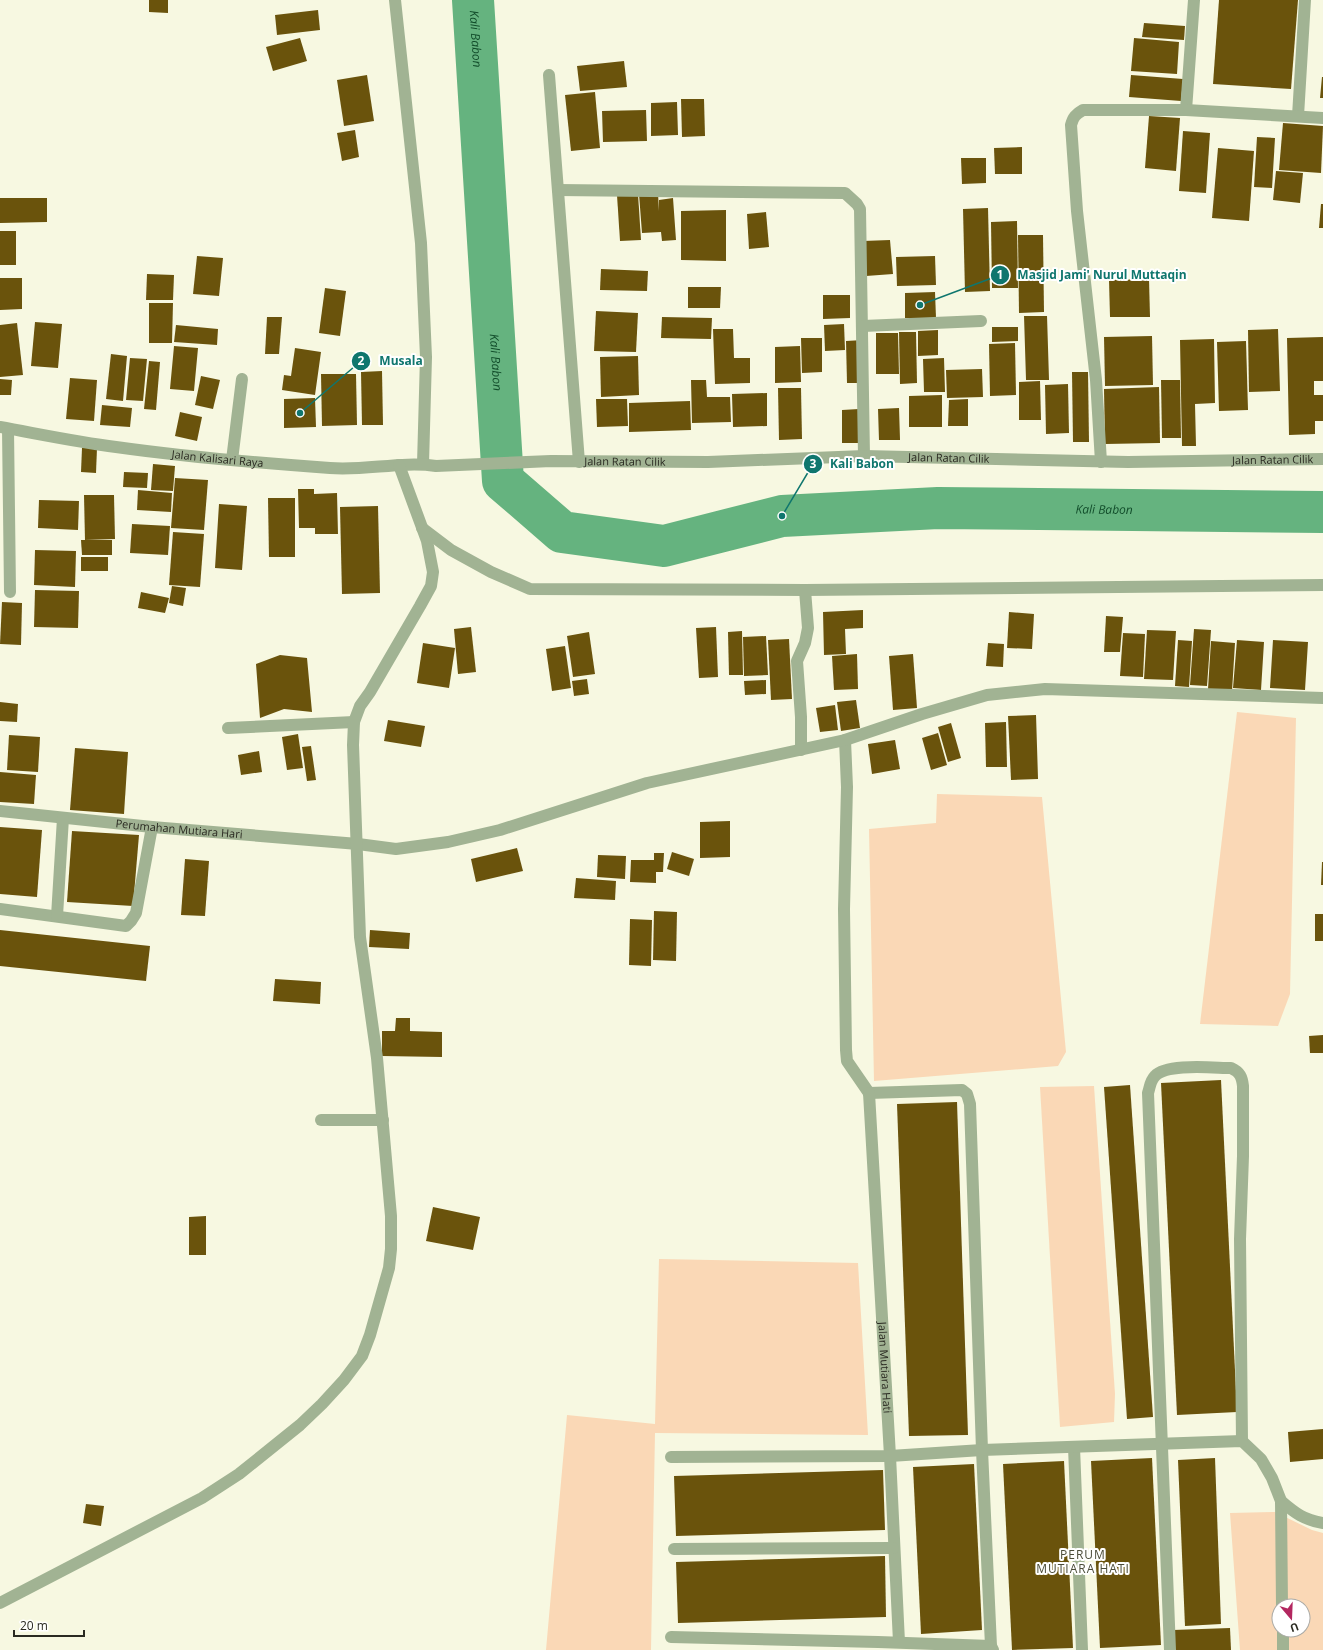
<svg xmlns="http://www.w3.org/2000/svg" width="1323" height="1650" font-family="'Open Sans',sans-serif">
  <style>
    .green { fill: #fad8b6; fill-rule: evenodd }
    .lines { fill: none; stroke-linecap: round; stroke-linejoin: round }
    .river { stroke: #65b37f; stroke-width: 42 }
    .building { fill: #6a530c }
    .minor { stroke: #a1b393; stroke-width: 12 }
    .labels { text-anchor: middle; stroke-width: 4; stroke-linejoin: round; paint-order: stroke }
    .street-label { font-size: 11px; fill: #2a2a21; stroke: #fff }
    .water-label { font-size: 12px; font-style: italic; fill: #124d2b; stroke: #fff }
    .neighbourhood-label { font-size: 12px; letter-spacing: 1px; fill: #4b4c39; stroke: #fff }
    .leader { fill: none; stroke: #0f766e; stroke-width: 1.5 }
    .callout-dot { fill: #0f766e; stroke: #fff; stroke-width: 1.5 }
    .mark-label { font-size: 12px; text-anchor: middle; font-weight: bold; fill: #fff }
    .callout-label { font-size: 12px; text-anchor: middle; font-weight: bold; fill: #0f766e; stroke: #fff; stroke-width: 4; stroke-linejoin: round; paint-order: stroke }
  </style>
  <rect width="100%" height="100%" fill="#f7f8e1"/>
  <g class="green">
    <polygon points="1237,712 1296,718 1290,994 1278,1026 1200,1024"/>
    <polygon points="937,794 1042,797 1066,1052 1058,1066 874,1081 869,829 936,823"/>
    <polygon points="1094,1086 1115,1394 1114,1422 1060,1427 1040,1087"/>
    <polygon points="659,1259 858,1263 868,1435 655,1433 651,1650 546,1650 567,1415 655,1424"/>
    <path d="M1275,1512L1312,1530L1323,1533V1650H1240L1230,1513ZM1279,1606H1303V1630H1279Z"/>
  </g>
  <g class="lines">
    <path class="river" id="s1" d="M473,0L503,481L562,532L664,546L782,516L938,508L1323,512"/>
  </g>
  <g class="building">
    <polygon points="149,0 168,0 168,13 149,12"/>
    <polygon points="1219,0 1298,0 1291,89 1213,84"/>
    <polygon points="318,10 320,30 277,35 275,15"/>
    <polygon points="1144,23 1185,26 1184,40 1142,37"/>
    <polygon points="300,38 307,61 273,71 266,47"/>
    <polygon points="1134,38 1179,42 1177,74 1131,71"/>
    <polygon points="624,61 627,87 580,91 577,66"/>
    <polygon points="367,75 374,121 344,126 337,80"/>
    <polygon points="1131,75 1183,79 1181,101 1129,97"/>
    <polygon points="1322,77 1323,77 1323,98 1320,98"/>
    <polygon points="595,92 600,148 571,151 565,95"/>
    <polygon points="681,99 704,99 705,136 682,137"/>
    <polygon points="677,102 678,135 651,136 651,103"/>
    <polygon points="646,110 647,141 603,142 602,111"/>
    <polygon points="1149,116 1180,118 1176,171 1145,168"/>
    <polygon points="1283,123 1323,126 1321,173 1279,170"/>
    <polygon points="355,130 359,157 342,161 337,133"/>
    <polygon points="1183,131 1210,133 1206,193 1179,191"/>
    <polygon points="1257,137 1275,138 1272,188 1254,187"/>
    <polygon points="1022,147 1022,174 995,174 994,148"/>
    <polygon points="1218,148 1254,151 1249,221 1212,218"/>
    <polygon points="961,158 986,158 986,183 962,184"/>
    <polygon points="1276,171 1303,173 1300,203 1273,200"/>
    <polygon points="658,193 659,211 659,200 673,198 676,240 662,241 661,232 642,233 639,194"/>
    <polygon points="638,194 641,240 620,241 617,195"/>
    <polygon points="0,198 47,198 47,222 0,223"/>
    <polygon points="1321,204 1323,204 1323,228 1319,228"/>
    <polygon points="988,208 990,291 965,292 963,209"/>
    <polygon points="726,210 726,261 681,260 681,211"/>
    <polygon points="766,212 769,247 749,249 747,214"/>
    <polygon points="1017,221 1018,288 992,288 991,222"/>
    <rect x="0" y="231" width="16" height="34"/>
    <polygon points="1018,235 1043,235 1044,312 1019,313"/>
    <polygon points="890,240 893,274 866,276 863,241"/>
    <polygon points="197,256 223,258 219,296 193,294"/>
    <polygon points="935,256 936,285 897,286 896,257"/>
    <polygon points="601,269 648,271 647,291 600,290"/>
    <polygon points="147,274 174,275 173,300 146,300"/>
    <polygon points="0,278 22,278 22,309 0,310"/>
    <polygon points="1149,279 1150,317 1110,317 1109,280"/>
    <polygon points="688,287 721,287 720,308 688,308"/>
    <polygon points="325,288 346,291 340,336 319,333"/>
    <polygon points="935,292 936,318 905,318 905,293"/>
    <polygon points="823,295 850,295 850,318 823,319"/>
    <polygon points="149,303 173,303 172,343 149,343"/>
    <polygon points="596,311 638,313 636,352 594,351"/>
    <polygon points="1024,316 1047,316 1049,380 1026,380"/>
    <polygon points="267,317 282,317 279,354 265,354"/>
    <polygon points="662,317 712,318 711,339 661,338"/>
    <polygon points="35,322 62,324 58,368 31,366"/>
    <polygon points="17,323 23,375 0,377 0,325"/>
    <polygon points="844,324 845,350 825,351 824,325"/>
    <polygon points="176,325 218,329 217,345 174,342"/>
    <polygon points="992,327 1018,327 1018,341 992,342"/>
    <polygon points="713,329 733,329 734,358 750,358 750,383 715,384"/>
    <polygon points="1278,329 1280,391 1249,392 1248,330"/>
    <polygon points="938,330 938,355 918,356 918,331"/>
    <polygon points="899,332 916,332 917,383 900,384"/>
    <polygon points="876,333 898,333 899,374 876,374"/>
    <polygon points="1152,336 1153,385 1105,386 1104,337"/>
    <polygon points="1323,337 1323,381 1314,381 1314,395 1323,395 1323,421 1315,421 1315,434 1289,435 1287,338"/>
    <polygon points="801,338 822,338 822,372 802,373"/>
    <polygon points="1214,339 1215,403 1195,404 1196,446 1182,446 1180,340"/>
    <polygon points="863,340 863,383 847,383 846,341"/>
    <polygon points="1246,341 1248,410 1219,411 1217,342"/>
    <polygon points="1015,343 1016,395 990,396 989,344"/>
    <polygon points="174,346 198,348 194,391 170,389"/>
    <polygon points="800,346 801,382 775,383 775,347"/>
    <polygon points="295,348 321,352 315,395 282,390 284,375 291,376"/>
    <polygon points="111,354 127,356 123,401 106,399"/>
    <polygon points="638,356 639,395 601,397 600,357"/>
    <polygon points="130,358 147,359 143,401 126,400"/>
    <polygon points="944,358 945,392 924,392 923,359"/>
    <polygon points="149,361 160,362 156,410 144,409"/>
    <polygon points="982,369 983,397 947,398 946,370"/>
    <polygon points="382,371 383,425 362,425 361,372"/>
    <polygon points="1072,372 1088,372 1089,442 1073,442"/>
    <polygon points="321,374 356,374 357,425 322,426"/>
    <polygon points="201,376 220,380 213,409 195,405"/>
    <polygon points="70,378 97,380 94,421 66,419"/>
    <polygon points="0,379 12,380 11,395 0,395"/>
    <polygon points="691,380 706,380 707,397 730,397 731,422 692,423"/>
    <polygon points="1161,380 1180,380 1181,438 1162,438"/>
    <polygon points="1040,381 1041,420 1019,420 1019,382"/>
    <polygon points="1068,384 1069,433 1046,434 1045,385"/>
    <polygon points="1159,387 1160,443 1105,444 1104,389"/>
    <polygon points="778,388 801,388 802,439 779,440"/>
    <polygon points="767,393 767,426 733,427 732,394"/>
    <polygon points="942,395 942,427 909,427 909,396"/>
    <polygon points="315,398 316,427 284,428 284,399"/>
    <polygon points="596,399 627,399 628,426 597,427"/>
    <polygon points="968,399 968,426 948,426 949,400"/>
    <polygon points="690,401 691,430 629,432 629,403"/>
    <polygon points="102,405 132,408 130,427 100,425"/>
    <polygon points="899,408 900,440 879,440 878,409"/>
    <polygon points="859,409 860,443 842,443 842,410"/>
    <polygon points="180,412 202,417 197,441 175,436"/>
    <polygon points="82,448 97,448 96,473 81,472"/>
    <polygon points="153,464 175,466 173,491 151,490"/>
    <polygon points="124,472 148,473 147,488 123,487"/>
    <polygon points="175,478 208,480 204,530 171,528"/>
    <polygon points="298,489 314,489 314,494 337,493 338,534 315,534 315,528 299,528"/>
    <polygon points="138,490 172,493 171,512 137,510"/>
    <polygon points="84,495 114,495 115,539 85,540"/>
    <polygon points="268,498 295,498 295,557 269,557"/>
    <polygon points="39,500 79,501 78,530 38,528"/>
    <polygon points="219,504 247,506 242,570 215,568"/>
    <polygon points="378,506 380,593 342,594 340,507"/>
    <polygon points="132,524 170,526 168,555 130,553"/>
    <polygon points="173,532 204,534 200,587 169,585"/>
    <polygon points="81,540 112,540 112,555 82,555"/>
    <polygon points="35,550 76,551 75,587 34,585"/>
    <rect x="81" y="557" width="27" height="14"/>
    <polygon points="172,586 186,588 183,606 169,603"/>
    <polygon points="35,590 79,591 78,628 34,627"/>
    <polygon points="141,592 169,598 165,613 138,608"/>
    <polygon points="2,602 22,603 21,645 0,644"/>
    <polygon points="863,610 863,628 845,629 846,654 824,655 823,612"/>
    <polygon points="1009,612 1034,614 1032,649 1007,648"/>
    <polygon points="1106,616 1123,617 1120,652 1104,652"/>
    <polygon points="471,627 476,672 458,674 454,629"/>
    <polygon points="716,627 718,677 699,678 696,628"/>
    <polygon points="1194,629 1211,630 1207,686 1190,685"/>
    <polygon points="1147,630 1176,631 1173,680 1144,679"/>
    <polygon points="742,631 743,675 729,675 728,632"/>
    <polygon points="589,632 595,674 573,677 567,636"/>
    <polygon points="1123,633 1145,634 1143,677 1120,676"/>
    <polygon points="766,636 768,675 744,676 743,637"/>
    <polygon points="789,639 792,699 771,700 768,640"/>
    <polygon points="1178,640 1192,641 1189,687 1175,686"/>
    <polygon points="1237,640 1264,642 1261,690 1233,688"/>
    <polygon points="1273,640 1308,642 1305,690 1270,688"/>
    <polygon points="1211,641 1235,643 1232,691 1208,689"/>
    <polygon points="423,643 455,648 449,688 417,683"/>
    <polygon points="988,643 1004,644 1003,667 986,666"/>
    <polygon points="565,646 571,688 552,691 546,649"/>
    <polygon points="857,654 858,689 834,690 832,656"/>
    <polygon points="913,654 917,708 893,710 889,656"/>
    <polygon points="280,655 307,658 312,712 284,709 260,718 256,664"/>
    <polygon points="587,679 589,694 574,696 572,681"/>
    <polygon points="766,680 766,694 745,695 744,681"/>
    <polygon points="856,700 860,728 841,731 837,702"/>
    <polygon points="0,702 18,704 17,722 0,721"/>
    <polygon points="835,705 838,730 820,732 816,708"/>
    <polygon points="1036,715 1038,779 1011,780 1008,716"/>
    <polygon points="388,720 425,726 421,747 384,741"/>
    <polygon points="1006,722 1007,767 986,767 985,723"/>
    <polygon points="951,723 961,758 948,762 938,727"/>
    <polygon points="938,733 947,765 931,770 922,738"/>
    <polygon points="298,734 303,768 287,770 282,737"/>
    <polygon points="9,735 40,737 38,772 7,770"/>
    <polygon points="895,740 900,769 872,774 868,744"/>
    <polygon points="311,746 316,780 307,781 302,747"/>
    <polygon points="75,748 128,752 124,814 70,810"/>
    <polygon points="259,751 262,772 241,775 238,755"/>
    <polygon points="0,772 36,775 34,804 0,802"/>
    <polygon points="730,821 730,857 700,858 700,822"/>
    <polygon points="0,827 42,830 37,897 0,894"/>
    <polygon points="72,831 139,835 133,906 67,902"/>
    <polygon points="517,848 523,871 476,882 471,859"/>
    <polygon points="672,852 694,859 689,876 667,869"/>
    <polygon points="654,853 664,853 663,872 656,872 656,883 630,882 631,860 654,860"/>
    <polygon points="598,855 626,856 625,879 597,877"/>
    <polygon points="185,859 209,861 205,916 181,915"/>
    <polygon points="1322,862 1323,862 1323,885 1321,885"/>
    <polygon points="576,878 616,881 615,900 574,898"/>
    <polygon points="654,911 677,912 676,961 653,960"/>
    <rect x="1315" y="914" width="8" height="27"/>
    <polygon points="630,919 652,920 651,966 629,965"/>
    <polygon points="0,930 150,946 146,981 0,966"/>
    <polygon points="370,930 410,933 409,949 369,947"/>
    <polygon points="275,979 321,982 320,1004 273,1001"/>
    <polygon points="396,1018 410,1018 410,1031 442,1032 442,1057 382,1056 382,1031 395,1031"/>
    <polygon points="1323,1035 1323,1053 1310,1053 1309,1036"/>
    <polygon points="1221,1080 1237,1412 1177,1415 1161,1083"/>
    <polygon points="1130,1085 1153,1417 1127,1419 1104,1087"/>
    <polygon points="957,1102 968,1435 909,1436 897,1104"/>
    <polygon points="433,1207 480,1217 473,1250 426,1241"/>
    <polygon points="206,1216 206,1255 189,1255 189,1217"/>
    <polygon points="1323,1429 1323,1459 1290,1462 1288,1432"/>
    <polygon points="1152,1458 1161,1645 1100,1648 1091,1461"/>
    <polygon points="1215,1458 1221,1624 1185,1626 1178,1460"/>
    <polygon points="1064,1461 1073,1648 1012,1650 1003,1464"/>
    <polygon points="974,1464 982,1630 921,1634 913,1467"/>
    <polygon points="883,1470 885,1530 676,1536 674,1476"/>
    <polygon points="86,1504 104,1506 101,1526 83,1523"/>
    <polygon points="885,1556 886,1617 678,1623 676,1562"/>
    <polygon points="1230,1628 1231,1650 1174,1650 1173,1630"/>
  </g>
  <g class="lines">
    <g class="minor">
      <polyline points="395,0 421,243 426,357 423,464"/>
      <polyline points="549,75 579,462"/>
      <polyline points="1186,110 1194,0"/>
      <polyline points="1298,116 1305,0"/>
      <polyline points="558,190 845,193 857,204 860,209 864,456"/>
      <polyline points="863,326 981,321"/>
      <path id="s2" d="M0,427C39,434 77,442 116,447C187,457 259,463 330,468C365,471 401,461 436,466L551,461L708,462L864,456L1128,462L1323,459"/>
      <polyline points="8,429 10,592"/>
      <polyline points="232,460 242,379"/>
      <path d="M1101,462L1096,380L1077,211L1071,125C1073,117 1076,114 1083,110H1186L1323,118"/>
      <polyline points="422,528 451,550 491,572 530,589 805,590 1323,585"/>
      <polyline points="228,728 354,722"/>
      <polyline points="845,740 847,787 844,909 846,1050 847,1061 869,1093"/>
      <polyline points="801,750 801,717 797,661 805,643 808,628 805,590"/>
      <path id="s3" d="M0,811L152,827L358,844L396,849L448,842L500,830L647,783L845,740L922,714L987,695L1045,689L1323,698"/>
      <polyline points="0,909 126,926 131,921 136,913 152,827"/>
      <polyline points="57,916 63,818"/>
      <polyline points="869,1093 962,1090 967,1094 970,1104 982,1450 991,1646 993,1650"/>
      <path id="s4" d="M869,1093L890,1456L899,1642"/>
      <polyline points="321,1120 383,1120"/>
      <polyline points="1074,1447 1082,1650"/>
      <polyline points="671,1457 890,1456 982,1450 1242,1441 1261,1459 1272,1478 1281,1501 1282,1606"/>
      <path d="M1281,1501C1295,1513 1304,1520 1323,1523"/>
      <polyline points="674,1549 893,1548"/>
      <polyline points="0,1603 202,1498 239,1474 300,1425 322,1404 344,1380 362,1356 370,1335 389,1268 391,1249 391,1216 377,1058 360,937 353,745 354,722 360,706 370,692 420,606 431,586 433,572 427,541 399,465"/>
      <polyline points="1283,1630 1283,1650"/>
      <polyline points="671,1637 878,1642 991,1646"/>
      <path d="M1170,1650L1148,1093C1150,1087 1150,1081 1155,1076C1167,1063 1214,1068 1231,1068C1240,1072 1242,1077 1243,1086V1156L1240,1239L1242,1441"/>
    </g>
  </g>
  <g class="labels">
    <g class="street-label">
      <text dy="4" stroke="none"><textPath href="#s2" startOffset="220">Jalan Kalisari Raya</textPath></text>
      <text dy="4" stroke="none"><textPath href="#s2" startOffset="952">Jalan Ratan Cilik</textPath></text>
      <text dy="4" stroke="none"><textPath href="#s2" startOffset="1276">Jalan Ratan Cilik</textPath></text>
      <text dy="4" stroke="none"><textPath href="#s2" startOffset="628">Jalan Ratan Cilik</textPath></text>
      <text dy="4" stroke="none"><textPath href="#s3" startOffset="180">Perumahan Mutiara Hari</textPath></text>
      <text dy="4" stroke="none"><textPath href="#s4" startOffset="275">Jalan Mutiara Hati</textPath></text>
    </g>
    <g class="water-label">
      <text dy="4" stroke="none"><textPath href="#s1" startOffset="39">Kali Babon</textPath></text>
      <text dy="4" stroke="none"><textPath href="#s1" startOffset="363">Kali Babon</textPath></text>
      <text dy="4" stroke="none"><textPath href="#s1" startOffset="1107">Kali Babon</textPath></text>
    </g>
    <g class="neighbourhood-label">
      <text x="1083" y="1559">PERUM<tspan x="1083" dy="14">MUTIARA HATI</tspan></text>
    </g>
  </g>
  <path class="leader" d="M920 305L1000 275M300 413L361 361M782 516L813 464"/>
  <g class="callout-dot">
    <circle cx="920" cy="305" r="4"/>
    <circle cx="300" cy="413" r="4"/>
    <circle cx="782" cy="516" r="4"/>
    <circle cx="1000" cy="275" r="10"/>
    <circle cx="361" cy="361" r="10"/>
    <circle cx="813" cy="464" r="10"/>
  </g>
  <g class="mark-label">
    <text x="1000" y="279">1</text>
    <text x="361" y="365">2</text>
    <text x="813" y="468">3</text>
  </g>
  <g class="callout-label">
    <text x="1102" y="279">Masjid Jami' Nurul Muttaqin</text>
    <text x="401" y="365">Musala</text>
    <text x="862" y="468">Kali Babon</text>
  </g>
  <g transform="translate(1291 1618) rotate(161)"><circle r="19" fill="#ffffff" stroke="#aaaaa6"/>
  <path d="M0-3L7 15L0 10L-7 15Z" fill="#b32760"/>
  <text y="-6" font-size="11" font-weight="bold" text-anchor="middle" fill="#2a2a21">U</text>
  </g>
  <path d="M14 1630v6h70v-6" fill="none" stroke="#2a2a21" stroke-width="2"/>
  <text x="20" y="1630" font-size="12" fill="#2a2a21" stroke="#ffffff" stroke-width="3" paint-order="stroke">20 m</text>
</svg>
